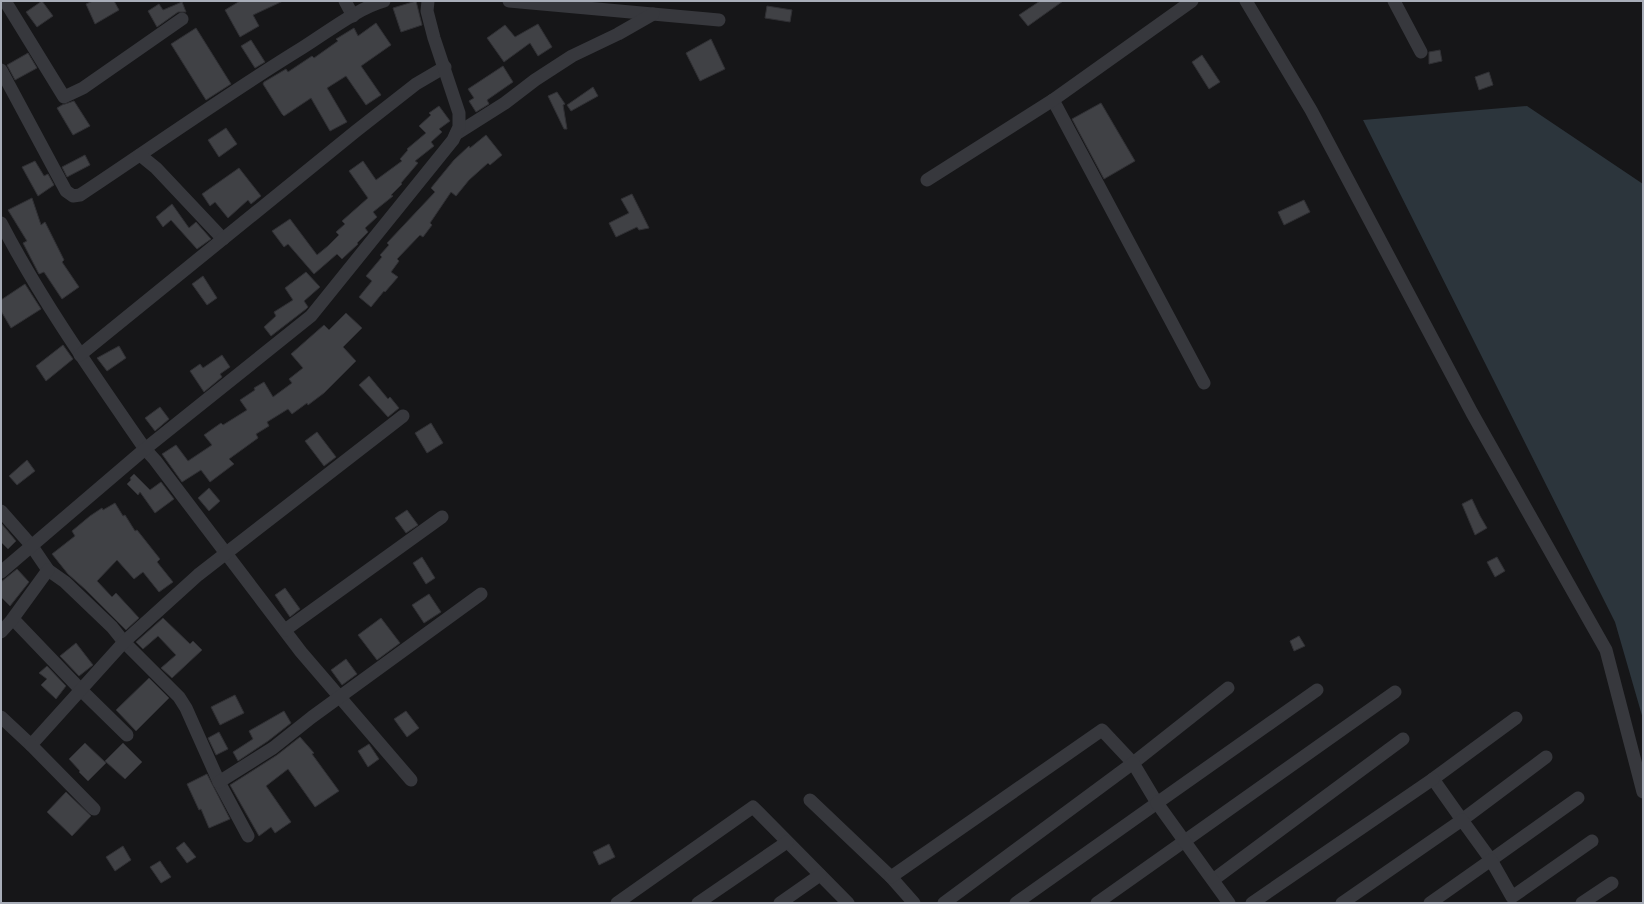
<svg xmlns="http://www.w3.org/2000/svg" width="1644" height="904" font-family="Montserrat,sans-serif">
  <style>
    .water { fill: #2c353c }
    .building { fill: #404145; stroke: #303034 }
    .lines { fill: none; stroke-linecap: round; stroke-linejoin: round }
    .minor { stroke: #37383d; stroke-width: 13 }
  </style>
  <rect width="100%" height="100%" fill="#161618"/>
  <polygon class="water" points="1527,106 1643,184 1643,719 1615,622 1363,120"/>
  <g class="building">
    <polygon points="42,1 53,16 37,27 26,12"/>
    <polygon points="93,1 114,1 119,10 95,24 86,4"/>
    <polygon points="240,1 283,1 253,15 259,26 240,37 225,10"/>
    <polygon points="416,1 422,25 401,32 393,8"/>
    <polygon points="1040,1 1063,1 1028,26 1019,15"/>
    <polygon points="182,2 186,12 178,12 157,27 148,11 159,4 163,10"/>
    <polygon points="767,6 792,10 790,22 765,18"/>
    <polygon points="376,23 391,45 361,66 381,95 366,105 346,76 327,88 347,122 330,131 311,98 284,116 282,114 263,84 264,82 286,69 288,72 312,56 314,58 338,41 336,39 354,28 358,36"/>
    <polygon points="538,24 552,47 538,56 530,43 504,62 487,38 505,25 515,37"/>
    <polygon points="196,28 231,84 206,100 171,44"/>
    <polygon points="711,39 725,69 700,81 686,53"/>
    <polygon points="251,40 265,62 255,68 241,46"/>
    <polygon points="1440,50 1442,61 1429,64 1429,52"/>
    <polygon points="28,53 37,68 15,80 7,65"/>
    <polygon points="1202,55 1220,82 1209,89 1192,62"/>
    <polygon points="503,66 513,82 487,100 489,104 476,112 469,101 474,98 468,89"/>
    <polygon points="1489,72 1493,85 1479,90 1475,77"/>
    <polygon points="593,87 598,96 571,111 567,105"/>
    <polygon points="557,92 565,104 563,105 567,129 564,129 548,96"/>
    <polygon points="74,101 90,126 73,135 57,108 62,105"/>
    <polygon points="1101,103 1135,161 1104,179 1072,119"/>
    <polygon points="439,106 450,121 439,129 442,132 431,142 434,146 415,161 418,163 401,183 402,184 391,195 393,196 373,212 377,217 365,228 368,232 357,243 358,244 342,259 337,254 314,274 288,244 284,247 272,231 290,219 317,255 328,246 339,235 336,232 345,224 342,221 368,198 349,171 363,161 376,180 402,161 400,159 408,150 407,149 426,133 419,126 431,115 429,113"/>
    <polygon points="226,128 237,144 219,157 208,140"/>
    <polygon points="486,135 502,155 490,165 488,163 469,180 456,196 451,192 430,223 432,225 423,237 420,235 397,259 399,261 391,272 398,277 385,292 384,291 371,307 359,297 372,281 366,276 382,257 380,255 389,245 387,243 435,192 431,188 454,160 469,146 470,148"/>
    <polygon points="85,155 90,165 67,177 62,167"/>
    <polygon points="35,161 44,176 48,174 54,185 38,196 22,167"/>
    <polygon points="239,168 261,196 251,204 248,200 228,218 215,202 210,206 202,194"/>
    <polygon points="632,194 649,228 639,230 637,227 616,237 609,223 629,213 621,199"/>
    <polygon points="32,198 41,225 45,222 64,260 62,262 79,287 62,299 44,272 39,274 23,243 27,241 8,210"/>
    <polygon points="1304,200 1310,212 1284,225 1278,212"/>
    <polygon points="172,204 189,228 196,222 211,239 197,249 171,220 163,227 156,217"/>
    <polygon points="306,272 320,287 304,301 308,307 306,309 271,336 264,327 276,316 274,312 293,300 285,288"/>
    <polygon points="203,276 217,298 207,305 192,284"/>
    <polygon points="25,284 41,309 11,328 1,311 1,300"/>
    <polygon points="346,313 362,328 343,347 356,361 324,393 308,405 307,403 292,414 288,409 267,422 269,426 256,434 258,438 229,459 234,464 210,482 201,470 182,482 162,454 176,445 188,461 212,445 204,435 221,423 223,425 247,410 240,400 255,390 254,388 264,382 273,397 292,383 289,379 303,368 291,354 324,325 329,330"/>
    <polygon points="63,345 73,359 46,381 36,366"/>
    <polygon points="119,346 126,358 107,371 97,358"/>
    <polygon points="222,355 230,367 220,374 222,377 204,392 190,371 200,364 203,368"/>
    <polygon points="369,376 388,399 390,397 399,408 388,417 359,385"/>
    <polygon points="160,407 169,419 155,431 145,418"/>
    <polygon points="431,423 443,443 427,453 415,433"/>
    <polygon points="317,432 336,457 324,466 305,441"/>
    <polygon points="27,460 35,471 17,485 9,476"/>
    <polygon points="134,474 150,490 161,482 174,499 155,513 140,492 138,495 127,484 131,480 130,478"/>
    <polygon points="209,488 220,501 209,511 198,498"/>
    <polygon points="1472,499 1480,516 1487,528 1475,535 1462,504"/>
    <polygon points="115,503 123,516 125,515 135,531 137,530 160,559 157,562 173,582 159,592 143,572 134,579 117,560 97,581 112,597 116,593 139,618 126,630 86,590 68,574 52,554 75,536 72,531 90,516 102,508 103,510"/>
    <polygon points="407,510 418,525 406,533 395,518"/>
    <polygon points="1,523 16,541 8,549 1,542"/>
    <polygon points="422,557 435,578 426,584 413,563"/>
    <polygon points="1497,557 1505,571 1495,577 1487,562"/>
    <polygon points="17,569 29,582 10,606 1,597 1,582"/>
    <polygon points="285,588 300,609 290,617 275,595"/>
    <polygon points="429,594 441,612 424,623 412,605"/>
    <polygon points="163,618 190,644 193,641 202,650 172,678 161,668 176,655 158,636 143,649 136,642"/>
    <polygon points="381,618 400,643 377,660 358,635"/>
    <polygon points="1299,636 1305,646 1294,651 1290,641"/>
    <polygon points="76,643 93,665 79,676 60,656"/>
    <polygon points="346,659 357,674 342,685 331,670"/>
    <polygon points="47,666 66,686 56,699 41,685 47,679 39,673"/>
    <polygon points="149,678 169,698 136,731 116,710"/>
    <polygon points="235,695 244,713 220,725 211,707"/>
    <polygon points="284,711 291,723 268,741 238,761 233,752 253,739 249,731"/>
    <polygon points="406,711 419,728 407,737 394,719"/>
    <polygon points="219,732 228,749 216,755 208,738"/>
    <polygon points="300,737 314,753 312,754 339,791 315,807 288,769 266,786 291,822 275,833 271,827 259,836 230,785 277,755"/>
    <polygon points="85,743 106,763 88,781 79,772 80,771 69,759"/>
    <polygon points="123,743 142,762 125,779 105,761"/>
    <polygon points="369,744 379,759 368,767 358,751"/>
    <polygon points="207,774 230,819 209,828 201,809 199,810 187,784"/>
    <polygon points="66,792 91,816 72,836 47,812"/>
    <polygon points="184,842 196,857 187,863 176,848"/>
    <polygon points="609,844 615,857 599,865 593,852"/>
    <polygon points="123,846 131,860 115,871 106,857"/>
    <polygon points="160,861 171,877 161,883 150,867"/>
  </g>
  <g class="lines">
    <g class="minor">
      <polyline points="5,1 64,97 83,88 182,19"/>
      <polyline points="345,1 353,16"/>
      <polyline points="509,1 719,20"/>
      <polyline points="1246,1 1311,110 1472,413 1606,650 1643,792"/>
      <polyline points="1394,1 1421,52"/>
      <path d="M1,70L66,191L73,196L80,195C154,146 227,94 302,48C326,33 358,8 384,1"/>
      <polyline points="1053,100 1204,383"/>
      <polyline points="456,134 505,103 535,80 572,56 618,34 653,14"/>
      <polyline points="140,155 156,168 223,239"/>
      <polyline points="927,180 1053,100 1192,1"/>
      <path d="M1,223C42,302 94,375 145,449L155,460L301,652L411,780"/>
      <polyline points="80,355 356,131 416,84 445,67"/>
      <polyline points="1,511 31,545 48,570 65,582 112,627 124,642 179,697 186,708 219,782 248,836"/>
      <polyline points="1,572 145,449 311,316 453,140 459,127 459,113 434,38 427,11 428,1"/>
      <polyline points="13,619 81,690 127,735"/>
      <polyline points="285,630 442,517"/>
      <polyline points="1,632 11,621 48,570"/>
      <polyline points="1,717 31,745 124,642 198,575 403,416"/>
      <polyline points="1516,718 1433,779 1462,820 1546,757"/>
      <polyline points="31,745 94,809"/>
      <polyline points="219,782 273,748 312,717 481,594"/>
      <polyline points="810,800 891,877 914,903"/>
      <polyline points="891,877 1102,730 1133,763 1228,688"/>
      <polyline points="1213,880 1403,739"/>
      <polyline points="617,903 753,807 848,903"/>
      <polyline points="698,903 787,842"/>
      <polyline points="780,903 820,875"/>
      <polyline points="944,903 1133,763 1157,803 1016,903"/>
      <polyline points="1097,903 1395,692"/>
      <polyline points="1229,903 1157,803 1317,690"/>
      <polyline points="1252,903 1433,779"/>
      <polyline points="1342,903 1462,820 1491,860 1578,798"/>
      <polyline points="1430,903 1491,860 1512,897 1592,841"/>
      <polyline points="1582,903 1612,883"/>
    </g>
  </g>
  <rect width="1644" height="904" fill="none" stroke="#a8adb8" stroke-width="4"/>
</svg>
